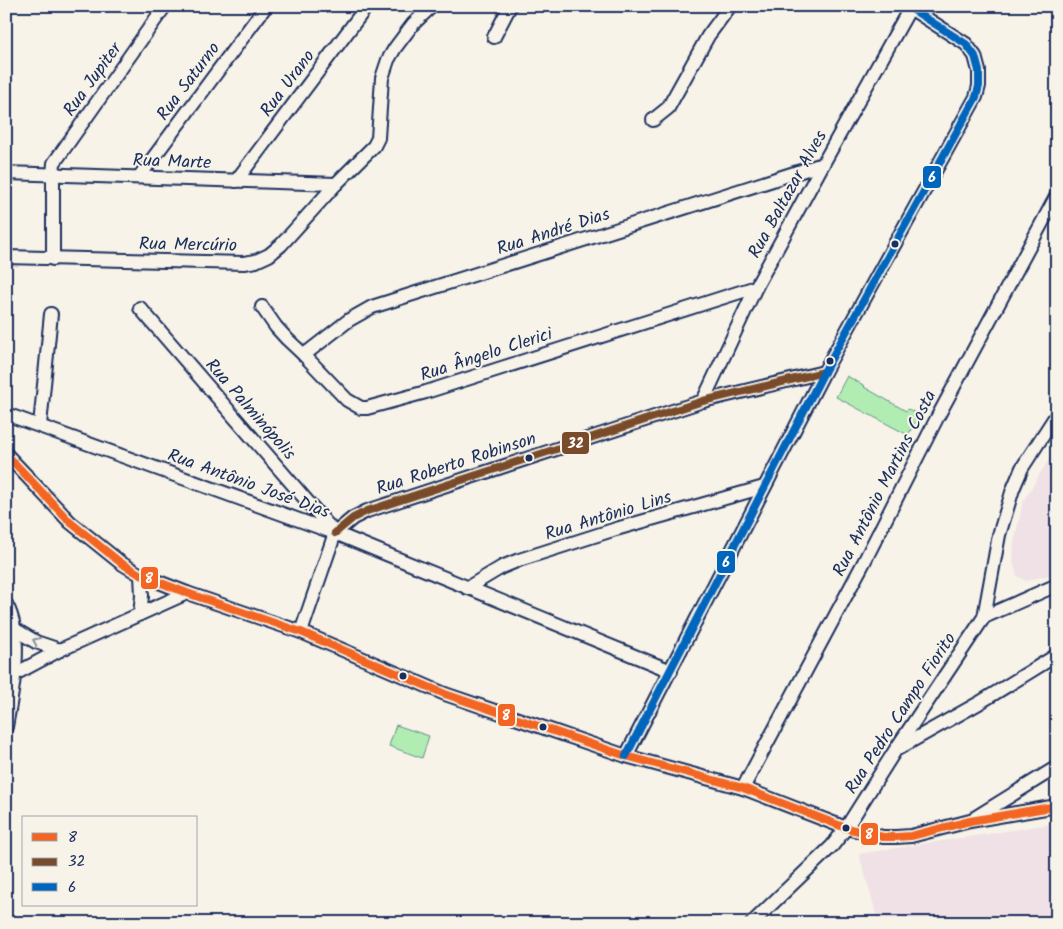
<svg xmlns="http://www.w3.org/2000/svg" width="1063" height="929" font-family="Kalam,sans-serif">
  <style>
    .built { fill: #efe1e6 }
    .green { fill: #b1edb2; stroke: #668e88 }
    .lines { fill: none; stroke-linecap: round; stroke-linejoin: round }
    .minor-casing { stroke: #1b2f5e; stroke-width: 16 }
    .minor { stroke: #f7f3e8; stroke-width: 12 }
    .bus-1-casing { stroke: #f7f3e8; stroke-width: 11 }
    .bus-2-casing { stroke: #f7f3e8; stroke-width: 11 }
    .bus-3-casing { stroke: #f7f3e8; stroke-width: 11 }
    .bus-1 { stroke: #f26522; stroke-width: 8 }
    .bus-2 { stroke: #7a4b2a; stroke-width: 8 }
    .bus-3 { stroke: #0065bd; stroke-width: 8 }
    .oneway { stroke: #8991a3 }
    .bus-dot { fill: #1b2f5e; stroke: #f7f3e8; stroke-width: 2 }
    .labels { text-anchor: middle; stroke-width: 4; stroke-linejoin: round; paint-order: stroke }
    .street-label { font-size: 18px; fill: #1b2f5e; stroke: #f7f3e8 }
    .line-badge { stroke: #f7f3e8; stroke-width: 2 }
    .badge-label { font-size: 14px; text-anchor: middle; font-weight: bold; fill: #fff }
  </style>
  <rect width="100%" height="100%" fill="#f7f3e8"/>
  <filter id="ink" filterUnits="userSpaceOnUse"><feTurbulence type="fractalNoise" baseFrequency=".02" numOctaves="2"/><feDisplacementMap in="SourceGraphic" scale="10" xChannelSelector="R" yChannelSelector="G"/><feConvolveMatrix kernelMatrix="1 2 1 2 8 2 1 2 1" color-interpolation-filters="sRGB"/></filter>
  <g filter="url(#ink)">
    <g class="built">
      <polygon points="1057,446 1057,571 1049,575 1026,581 1017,576 1013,562 1014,543 1023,502"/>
      <polygon points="1057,823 1057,923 879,923 859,854"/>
    </g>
    <g class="green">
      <polygon points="847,376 865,386 864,387 906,411 908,409 918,414 916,421 908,435 836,397"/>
      <polygon points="396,725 429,736 422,758 389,746"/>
    </g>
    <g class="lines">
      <defs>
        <g id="minor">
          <polyline points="494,37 510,6"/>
          <polyline points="653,120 668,108 708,36 730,6"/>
          <polyline points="6,173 336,184"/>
          <polyline points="139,177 266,6"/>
          <polyline points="236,181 367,6"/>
          <polyline points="6,257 244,263 256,261 269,255 281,245 336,184 374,146 378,138 382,78 388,60 395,48 413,24 432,6"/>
          <polyline points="53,259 53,175 54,163 165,6"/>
          <polyline points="262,307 276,327 287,339 304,355 347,400 361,408 367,408 426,392 756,287"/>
          <polyline points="140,308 333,531"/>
          <polyline points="304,355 349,320 372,307 823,164"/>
          <polyline points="703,401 756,287 823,164 910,8"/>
          <polyline points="6,414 335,533 671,671"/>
          <polyline points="40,425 51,314"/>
          <polyline points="6,454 70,522 121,563 141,575 187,593 301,632 445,694 626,756 743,788 846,828 883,837 896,837 911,836 970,821 1057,806"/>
          <polyline points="335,533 353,518 367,511 703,401 824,372"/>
          <polyline points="467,588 502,567 519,560 616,529 764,487"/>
          <path d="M6,604C25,638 12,691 6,727"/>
          <polyline points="140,614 142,596 141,575"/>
          <polyline points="984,617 1057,585"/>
          <polyline points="14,629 36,642 60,650"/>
          <polyline points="301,632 335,533"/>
          <polyline points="15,674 60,650 187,593"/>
          <polyline points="899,748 979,703 1057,655"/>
          <polyline points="626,756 824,372 976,97 979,86 979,71 975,56 966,44 907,6"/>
          <polyline points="743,788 864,562 937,418 1057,195"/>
          <polyline points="976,817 1057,767"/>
          <polyline points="752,923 832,846 846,828 896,749 984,617 999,535 1013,489 1022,468 1057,414"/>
        </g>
      </defs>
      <use href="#minor" class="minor-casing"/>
      <use href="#minor" class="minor"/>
      <defs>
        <polyline id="bus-1" points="6,454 70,522 121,563 141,575 187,593 301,632 445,694 626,756 743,788 846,828 883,837 896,837 911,836 970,821 1057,806"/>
        <polyline id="bus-2" points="335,533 353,518 367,511 703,401 824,372"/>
        <polyline id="bus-3" points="626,756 824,372 976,97 979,86 979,71 975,56 966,44 907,6"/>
      </defs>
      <use href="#bus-1" class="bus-1-casing"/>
      <use href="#bus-2" class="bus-2-casing"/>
      <use href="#bus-3" class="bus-3-casing"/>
      <use href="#bus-1" class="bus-1"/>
      <use href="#bus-2" class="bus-2"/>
      <use href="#bus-3" class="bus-3"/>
    </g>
    <defs><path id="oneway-chevron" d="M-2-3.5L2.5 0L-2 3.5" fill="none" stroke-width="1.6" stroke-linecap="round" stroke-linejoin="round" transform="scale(1.25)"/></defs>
    <use class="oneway" href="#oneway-chevron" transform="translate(36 641) rotate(-156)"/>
  </g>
  <g class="bus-dot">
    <circle cx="895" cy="244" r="4.5"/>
    <circle cx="830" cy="361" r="4.5"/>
    <circle cx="529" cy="458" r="4.5"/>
    <circle cx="403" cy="676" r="4.5"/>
    <circle cx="543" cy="727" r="4.5"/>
    <circle cx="846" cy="828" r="4.5"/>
  </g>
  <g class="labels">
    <g class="street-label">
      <text transform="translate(92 79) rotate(-54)" y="6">Rua Jupiter</text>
      <text transform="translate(188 81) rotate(-53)" y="6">Rua Saturno</text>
      <text transform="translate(287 83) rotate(-53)" y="6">Rua Urano</text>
      <text transform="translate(172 161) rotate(2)" y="6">Rua Marte</text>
      <text transform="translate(787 194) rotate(-61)" y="6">Rua Baltazar Alves</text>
      <text transform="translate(553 231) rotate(-18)" y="6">Rua André Dias</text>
      <text transform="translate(188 244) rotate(1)" y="6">Rua Mercúrio</text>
      <text transform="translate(486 354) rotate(-18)" y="6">Rua Ângelo Clerici</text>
      <text transform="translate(251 409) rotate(49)" y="6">Rua Palminópolis</text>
      <text transform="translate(456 463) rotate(-18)" y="6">Rua Roberto Robinson</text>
      <text transform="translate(249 483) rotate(20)" y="6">Rua Antônio José Dias</text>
      <text transform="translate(884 483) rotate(-63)" y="6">Rua Antônio Martins Costa</text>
      <text transform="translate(608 515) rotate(-17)" y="6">Rua Antônio Lins</text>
      <text transform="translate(900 713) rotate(-57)" y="6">Rua Pedro Campo Fiorito</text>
    </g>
  </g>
  <g class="line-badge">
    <rect x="922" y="165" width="20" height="24" rx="5" fill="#0065bd"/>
    <rect x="561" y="431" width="29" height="24" rx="5" fill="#7a4b2a"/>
    <rect x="716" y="550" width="20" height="24" rx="5" fill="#0065bd"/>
    <rect x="140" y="566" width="19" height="24" rx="5" fill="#f26522"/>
    <rect x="497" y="703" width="19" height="24" rx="5" fill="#f26522"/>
    <rect x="860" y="822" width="19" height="24" rx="5" fill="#f26522"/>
  </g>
  <g class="badge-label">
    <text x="932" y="182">6</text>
    <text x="576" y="448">32</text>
    <text x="726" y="567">6</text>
    <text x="149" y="583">8</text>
    <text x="506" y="720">8</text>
    <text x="869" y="839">8</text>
  </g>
  <rect width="1063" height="929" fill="none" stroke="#f7f3e8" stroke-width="25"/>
  <rect x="12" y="12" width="1038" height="904" fill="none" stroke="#1b2f5e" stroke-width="2" filter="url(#ink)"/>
  <rect x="22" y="816" width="175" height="90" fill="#f7f3e8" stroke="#9fa5b1"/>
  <rect x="32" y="833" width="25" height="8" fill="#f26522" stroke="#9fa5b1"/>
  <text x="68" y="842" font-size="15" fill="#1b2f5e">8</text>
  <rect x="32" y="858" width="25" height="8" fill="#7a4b2a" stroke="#9fa5b1"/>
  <text x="68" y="866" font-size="15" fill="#1b2f5e">32</text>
  <rect x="32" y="883" width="25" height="8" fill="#0065bd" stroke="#9fa5b1"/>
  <text x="68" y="892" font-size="15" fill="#1b2f5e">6</text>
</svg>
